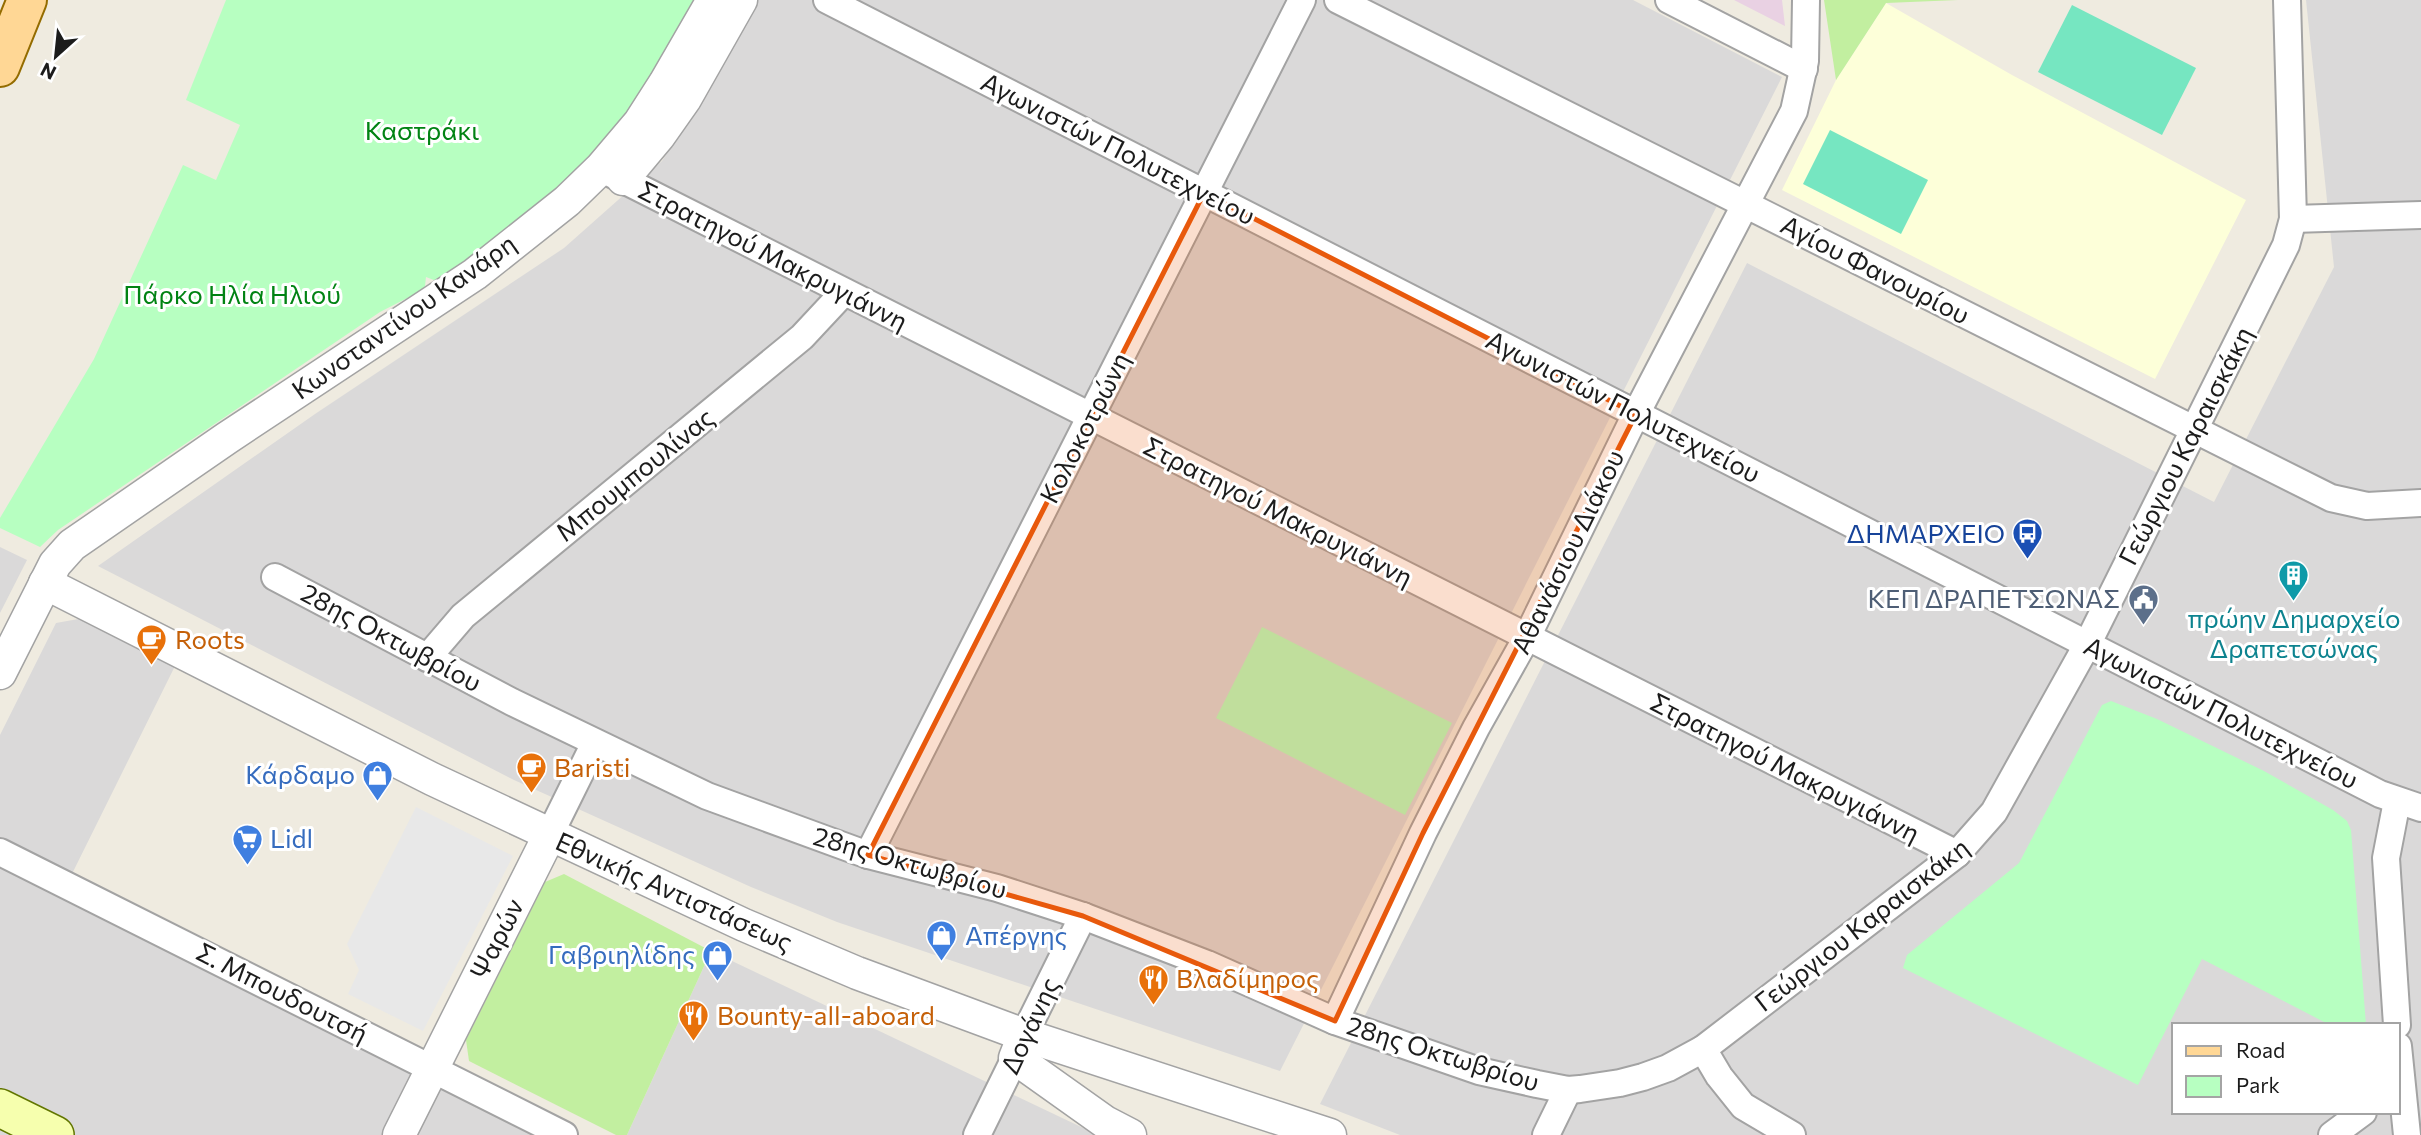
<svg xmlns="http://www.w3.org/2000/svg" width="2421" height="1135" font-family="Commissioner,sans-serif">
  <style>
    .residential { fill: #dad9d9; fill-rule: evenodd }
    .industrial { fill: #e9d1e3 }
    .education { fill: #fdffd9 }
    .grass { fill: #c2efa0 }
    .park { fill: #b7ffc1 }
    .pitch { fill: #76e6c1 }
    .parking { fill: #e8e8e8 }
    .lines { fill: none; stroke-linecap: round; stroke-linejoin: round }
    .minor-casing { stroke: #a3a3a3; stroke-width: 30 }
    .tertiary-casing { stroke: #a3a3a3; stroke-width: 35 }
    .secondary-casing { stroke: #627600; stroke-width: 40 }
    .primary-casing { stroke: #946c00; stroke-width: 42 }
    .minor { stroke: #fff; stroke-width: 26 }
    .tertiary { stroke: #fff; stroke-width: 32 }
    .secondary { stroke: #f6ffae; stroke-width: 37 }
    .primary { stroke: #ffd795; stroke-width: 38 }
    .marked { fill: #e8590c; fill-opacity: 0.2; stroke: #e8590c; stroke-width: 5; stroke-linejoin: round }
    .labels { text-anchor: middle; stroke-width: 6; stroke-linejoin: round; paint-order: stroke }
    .park-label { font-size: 26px; fill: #018313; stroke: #fff }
    .street-label { font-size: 26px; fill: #1c1c1c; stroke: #fff }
    .transit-label { font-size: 26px; fill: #164399; stroke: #fff; text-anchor: end }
    .service-label { font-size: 26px; fill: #4e5e75; stroke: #fff; text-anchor: end }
    .culture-label { font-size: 26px; fill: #0d838f; stroke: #fff }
    .food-label { font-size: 26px; fill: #c56008; stroke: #fff; text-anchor: start }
    .shop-label { font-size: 26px; fill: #366cbe; stroke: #fff; text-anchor: end }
  </style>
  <rect width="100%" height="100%" fill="#efebe0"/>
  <g class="residential">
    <polygon points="755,0 1633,0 1782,77 1280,1071 837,922 751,887 514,780 98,566 315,414 564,248 662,161 700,103"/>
    <path d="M2306,0H2421V1135H1400L1320,1104L1747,263L2214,502L2334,267ZM2174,1025H2398V1112H2174Z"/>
    <polygon points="0,547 27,560 0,613"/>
    <polygon points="84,618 176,664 63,892 544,1135 0,1135 0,735 56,623"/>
    <polygon points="711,951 1098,1135 627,1135"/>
  </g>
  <polygon class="industrial" points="1734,0 1782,0 1785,26"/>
  <polygon class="education" points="1886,3 2012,75 2246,200 2155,379 1782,190 1836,80"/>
  <g class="grass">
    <polygon points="1824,0 1958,0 1886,3 1836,80"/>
    <polygon points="564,874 711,951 627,1135 616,1135 469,1061 466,1040 545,882"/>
  </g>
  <g class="park">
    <polygon points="226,0 693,0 693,15 677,43 593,161 517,223 439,282 426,277 425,286 421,291 380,312 58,530 40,547 0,528 0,518 94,359 183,165 216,180 240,125 186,100"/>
    <polygon points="1262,627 1452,723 1405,815 1216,718"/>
    <polygon points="2111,701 2157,719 2264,771 2333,810 2347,821 2351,830 2366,1025 2330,1025 2202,959 2138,1085 1903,968 1907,955 2019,863 2102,705"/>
  </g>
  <g class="pitch">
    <polygon points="2072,5 2196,68 2162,135 2038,72"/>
    <polygon points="1830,130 1928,180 1901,234 1803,184"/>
  </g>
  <polygon class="parking" points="416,807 513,856 423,1031 348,994 359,970 347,944"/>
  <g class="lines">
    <defs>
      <g id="minor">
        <polyline points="827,0 2380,794 2421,808"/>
        <polyline points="1338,0 2331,498 2367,506 2421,503"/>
        <polyline points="1669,0 1804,69"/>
        <polyline points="606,171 1957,854"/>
        <polyline points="2293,219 2421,215"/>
        <polyline points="275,577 512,702 707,796 868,855 997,888 1083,916 1207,964 1335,1021 1479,1071 1537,1084 1568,1090 1580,1089 1620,1083 1643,1077 1668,1068 1703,1049 1957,854 1994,812 2087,645 2286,245 2293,219 2287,0"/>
        <polyline points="427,658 463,616 802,337 844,292"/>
        <polyline points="2397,801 2386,858 2397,1025"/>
        <polyline points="549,836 595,743"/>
        <polyline points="0,852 564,1135"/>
        <polyline points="868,855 1302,0"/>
        <polyline points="1335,1021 1423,833 1476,728 1527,637 1636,414 1794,111 1805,61 1806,0"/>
        <polyline points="1024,1035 1083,916"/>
        <polyline points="2398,1046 2407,1135"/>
        <polyline points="1703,1049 1719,1076 1743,1106 1792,1135"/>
        <polyline points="977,1135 1015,1058"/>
        <polyline points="1546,1135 1568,1090"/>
        <polyline points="2332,1135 2363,1112"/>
      </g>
      <g id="tertiary">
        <polyline points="623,179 659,136 685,99 741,0"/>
        <polyline points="45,583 432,779 744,925 857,973 1024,1035 1330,1135"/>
        <polyline points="0,673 55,564 72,545 227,438 475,274 567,201 601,168 640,122 665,83 713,0"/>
        <polyline points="1024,1035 1015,1058 1105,1122 1130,1135"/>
        <polyline points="399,1135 549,836"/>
      </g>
      <polyline id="secondary" points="0,1108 55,1135"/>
      <polyline id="primary" points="0,67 27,0"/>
    </defs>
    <use href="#minor" class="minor-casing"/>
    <use href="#tertiary" class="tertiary-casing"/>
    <use href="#secondary" class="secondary-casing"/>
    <use href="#primary" class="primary-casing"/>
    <use href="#minor" class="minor"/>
    <use href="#tertiary" class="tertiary"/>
    <use href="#secondary" class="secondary"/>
    <use href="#primary" class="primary"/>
  </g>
  <path class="marked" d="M1204,193L1636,414L1423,833L1335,1021L1083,916L868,855Z"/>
  <defs>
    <symbol id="bus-pin" viewBox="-11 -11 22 30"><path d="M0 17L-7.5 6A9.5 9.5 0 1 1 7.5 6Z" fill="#1a4fb4" stroke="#fff"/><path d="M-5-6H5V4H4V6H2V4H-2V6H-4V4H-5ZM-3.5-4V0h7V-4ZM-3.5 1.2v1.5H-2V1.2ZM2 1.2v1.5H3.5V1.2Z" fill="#fff"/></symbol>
    <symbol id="building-pin" viewBox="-11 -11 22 30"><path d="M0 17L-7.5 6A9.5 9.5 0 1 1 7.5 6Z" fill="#0f9aa8" stroke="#fff"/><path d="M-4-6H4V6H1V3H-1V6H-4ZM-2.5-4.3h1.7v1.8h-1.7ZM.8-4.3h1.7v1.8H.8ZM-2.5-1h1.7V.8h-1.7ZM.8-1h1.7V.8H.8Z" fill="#fff"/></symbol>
    <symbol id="civic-pin" viewBox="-11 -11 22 30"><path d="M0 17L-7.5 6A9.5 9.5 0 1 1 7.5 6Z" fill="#5c6f8a" stroke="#fff"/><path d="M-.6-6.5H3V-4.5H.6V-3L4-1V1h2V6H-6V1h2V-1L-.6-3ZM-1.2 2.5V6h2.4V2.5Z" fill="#fff"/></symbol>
    <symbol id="cafe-pin" viewBox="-11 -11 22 30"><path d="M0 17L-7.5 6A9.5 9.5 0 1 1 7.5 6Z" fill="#e8710a" stroke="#fff"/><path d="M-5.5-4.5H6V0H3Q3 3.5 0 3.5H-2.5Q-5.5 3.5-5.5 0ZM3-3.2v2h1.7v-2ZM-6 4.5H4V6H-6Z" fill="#fff"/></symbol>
    <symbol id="shop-pin" viewBox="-11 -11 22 30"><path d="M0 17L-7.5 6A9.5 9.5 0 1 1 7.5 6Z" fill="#3f7fe0" stroke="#fff"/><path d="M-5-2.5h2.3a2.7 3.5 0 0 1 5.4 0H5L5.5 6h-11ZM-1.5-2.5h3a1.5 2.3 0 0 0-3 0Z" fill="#fff"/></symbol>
    <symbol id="supermarket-pin" viewBox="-11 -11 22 30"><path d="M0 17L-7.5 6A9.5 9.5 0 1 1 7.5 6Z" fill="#3f7fe0" stroke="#fff"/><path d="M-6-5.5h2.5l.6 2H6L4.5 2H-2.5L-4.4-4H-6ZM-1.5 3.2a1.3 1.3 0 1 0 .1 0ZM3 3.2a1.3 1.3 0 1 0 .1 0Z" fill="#fff"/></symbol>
    <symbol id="restaurant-pin" viewBox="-11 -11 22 30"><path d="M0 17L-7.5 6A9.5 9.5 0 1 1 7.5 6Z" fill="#e8710a" stroke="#fff"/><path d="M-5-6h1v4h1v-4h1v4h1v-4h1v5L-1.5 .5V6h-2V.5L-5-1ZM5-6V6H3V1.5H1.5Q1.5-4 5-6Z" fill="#fff"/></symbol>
  </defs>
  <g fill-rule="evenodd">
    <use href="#bus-pin" x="2010" y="516" width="35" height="47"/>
    <use href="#building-pin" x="2276" y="558" width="35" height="47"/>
    <use href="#civic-pin" x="2126" y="582" width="35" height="47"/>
    <use href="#cafe-pin" x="134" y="622" width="35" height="47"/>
    <use href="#cafe-pin" x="514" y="750" width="35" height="47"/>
    <use href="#shop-pin" x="360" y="758" width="35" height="47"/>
    <use href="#supermarket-pin" x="230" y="822" width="35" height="47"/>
    <use href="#shop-pin" x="924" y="918" width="35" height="47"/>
    <use href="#shop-pin" x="700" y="938" width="35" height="47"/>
    <use href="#restaurant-pin" x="1136" y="962" width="35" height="47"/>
    <use href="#restaurant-pin" x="676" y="998" width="35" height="47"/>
  </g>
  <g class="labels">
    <g class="park-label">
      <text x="422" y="140">Καστράκι</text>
      <text x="232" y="304">Πάρκο Ηλία Ηλιού</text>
    </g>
    <g class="street-label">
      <text transform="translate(1118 149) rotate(27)" y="9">Αγωνιστών Πολυτεχνείου</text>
      <text transform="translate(773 256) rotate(27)" y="9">Στρατηγού Μακρυγιάννη</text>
      <text transform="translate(1875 270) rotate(27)" y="9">Αγίου Φανουρίου</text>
      <text transform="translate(404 317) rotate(-35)" y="9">Κωνσταντίνου Κανάρη</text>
      <text transform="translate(1623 407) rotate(27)" y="9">Αγωνιστών Πολυτεχνείου</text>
      <text transform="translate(1085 428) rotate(-63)" y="9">Κολοκοτρώνη</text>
      <text transform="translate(2186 446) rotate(-63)" y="9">Γεώργιου Καραισκάκη</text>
      <text transform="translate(635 475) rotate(-39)" y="9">Μπουμπουλίνας</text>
      <text transform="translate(1278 512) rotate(27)" y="9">Στρατηγού Μακρυγιάννη</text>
      <text transform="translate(1568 552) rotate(-64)" y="9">Αθανάσιου Διάκου</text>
      <text transform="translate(391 638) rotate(28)" y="9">28ης Οκτωβρίου</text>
      <text transform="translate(2221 713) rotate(27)" y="9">Αγωνιστών Πολυτεχνείου</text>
      <text transform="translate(1785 768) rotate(27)" y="9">Στρατηγού Μακρυγιάννη</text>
      <text transform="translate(910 863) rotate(16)" y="9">28ης Οκτωβρίου</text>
      <text transform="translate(674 892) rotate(24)" y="9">Εθνικής Αντιστάσεως</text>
      <text transform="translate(1862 925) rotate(-38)" y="9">Γεώργιου Καραισκάκη</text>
      <text transform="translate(497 939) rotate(-63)" y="9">Ψαρών</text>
      <text transform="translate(282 993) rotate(27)" y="9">Σ. Μπουδουτσή</text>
      <text transform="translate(1030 1026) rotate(-65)" y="9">Δογάνης</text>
      <text transform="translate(1443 1054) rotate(17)" y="9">28ης Οκτωβρίου</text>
    </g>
    <g class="transit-label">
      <text x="2005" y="543">ΔΗΜΑΡΧΕΙΟ</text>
    </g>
    <g class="service-label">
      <text x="2120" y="608">ΚΕΠ ΔΡΑΠΕΤΣΩΝΑΣ</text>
    </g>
    <g class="culture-label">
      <text x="2294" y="628">πρώην Δημαρχείο<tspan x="2294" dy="30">Δραπετσώνας</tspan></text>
    </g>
    <g class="food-label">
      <text x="175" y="649">Roots</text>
      <text x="554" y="777">Baristi</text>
      <text x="1176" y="988">Βλαδίμηρος</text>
      <text x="717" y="1025">Bounty-all-aboard</text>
    </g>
    <g class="shop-label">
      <text x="355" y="784">Κάρδαμο</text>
      <text x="270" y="848" text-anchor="start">Lidl</text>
      <text x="965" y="945" text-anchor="start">Απέργης</text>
      <text x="695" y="964">Γαβριηλίδης</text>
    </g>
  </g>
  <rect x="2172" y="1023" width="228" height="91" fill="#ffffff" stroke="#a4a4a4" stroke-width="2"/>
  <rect x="2186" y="1046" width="35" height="10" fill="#ffd795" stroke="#a4a4a4" stroke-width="2"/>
  <text x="2236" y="1058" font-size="21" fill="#1c1c1c">Road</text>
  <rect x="2186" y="1076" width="35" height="21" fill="#b7ffc1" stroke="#a4a4a4" stroke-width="2"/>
  <text x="2236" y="1093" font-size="21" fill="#1c1c1c">Park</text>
  <g transform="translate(56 56) rotate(207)" stroke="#ffffff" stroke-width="5" paint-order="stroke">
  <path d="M0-5L12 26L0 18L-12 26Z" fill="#1c1c1c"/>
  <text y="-10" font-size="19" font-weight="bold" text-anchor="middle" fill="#1c1c1c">N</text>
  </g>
</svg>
